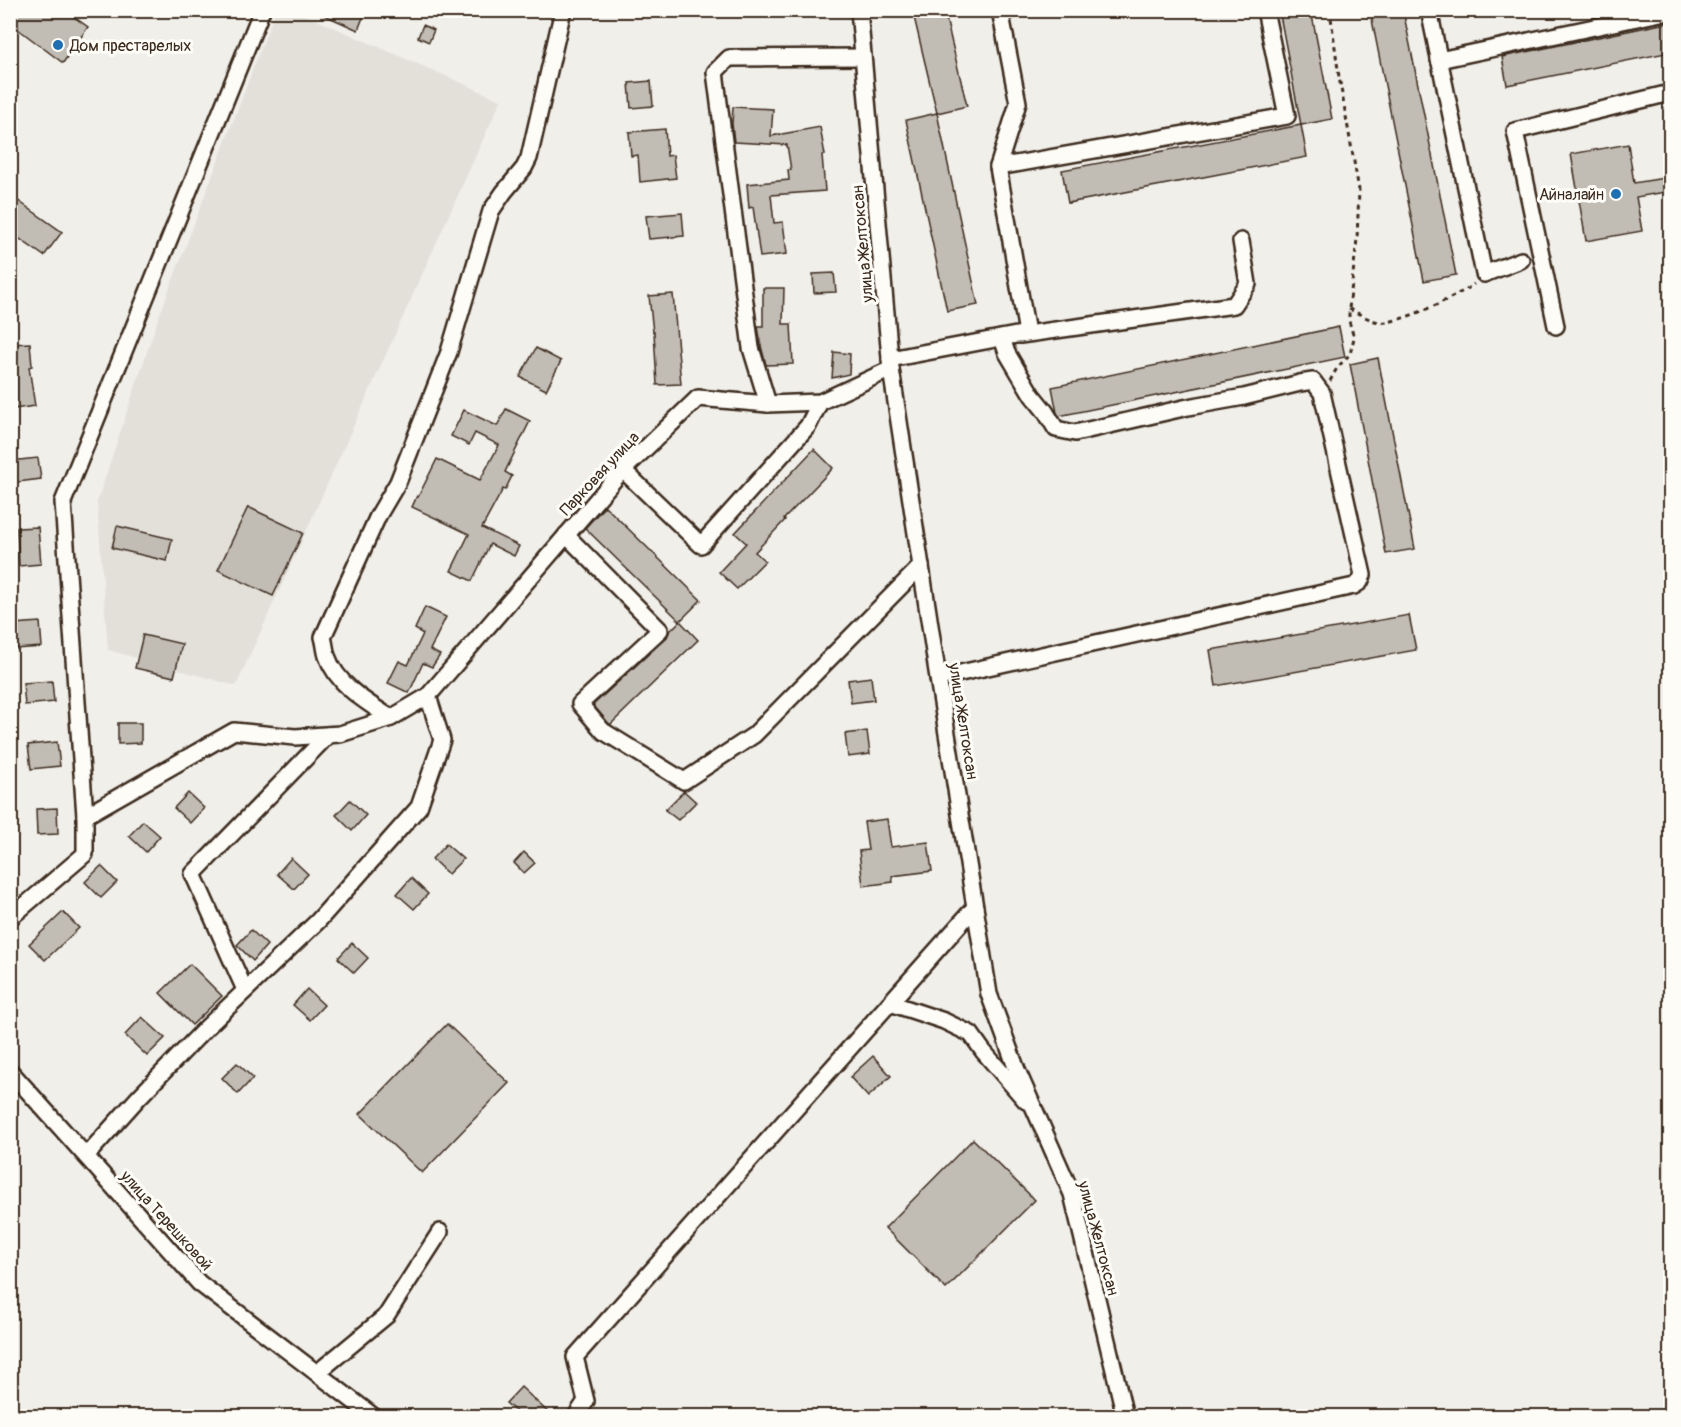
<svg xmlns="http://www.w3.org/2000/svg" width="1681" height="1427" font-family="Pangolin,sans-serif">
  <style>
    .built { fill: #e3e0da }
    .building { fill: #c1bcb4; stroke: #3b2a1e; stroke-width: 1.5 }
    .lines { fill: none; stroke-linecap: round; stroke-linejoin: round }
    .minor-casing { stroke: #3b2a1e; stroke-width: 20 }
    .path { stroke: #3b2a1e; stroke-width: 3; stroke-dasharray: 4.5 4.5; stroke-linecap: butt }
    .minor { stroke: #fdfcf7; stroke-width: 15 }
    .poi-dot { fill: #1f6fb2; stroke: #fdfcf7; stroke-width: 2 }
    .labels { text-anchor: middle; stroke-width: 6; stroke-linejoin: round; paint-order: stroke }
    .poi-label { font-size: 16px; fill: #3b2a1e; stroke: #fdfcf7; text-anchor: start }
    .street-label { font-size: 16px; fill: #3b2a1e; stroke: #fdfcf7 }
  </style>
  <rect width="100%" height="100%" fill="#f1efea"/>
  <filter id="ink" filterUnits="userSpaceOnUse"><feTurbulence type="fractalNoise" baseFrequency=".0167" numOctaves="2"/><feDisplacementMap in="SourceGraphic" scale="12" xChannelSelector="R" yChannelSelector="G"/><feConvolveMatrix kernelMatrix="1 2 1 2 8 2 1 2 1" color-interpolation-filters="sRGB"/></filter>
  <g filter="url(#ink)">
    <polygon class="built" points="275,11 296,11 501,100 236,686 108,650 97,502 158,319"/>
    <g class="building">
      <polygon points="10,10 64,10 88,27 63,63 10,23"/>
      <polygon points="313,10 366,10 358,30"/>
      <polygon points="940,10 944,10 967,106 937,113 914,17"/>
      <polygon points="1279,10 1311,10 1332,119 1301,125"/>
      <polygon points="1370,10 1403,10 1456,275 1424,281"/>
      <polygon points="1671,22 1671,52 1507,85 1502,57"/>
      <polygon points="423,25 434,30 429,42 418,37"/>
      <polygon points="651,81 653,106 631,108 629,83"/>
      <polygon points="733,107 773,109 771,136 820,127 825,155 822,155 825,191 771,195 774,223 783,222 787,254 760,257 753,207 749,208 747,184 789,180 788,170 791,170 787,145 734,142 732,124"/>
      <polygon points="937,113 978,305 947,311 906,120"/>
      <polygon points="1301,125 1307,157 1068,203 1062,170"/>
      <polygon points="665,129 667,156 673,155 676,178 640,182 638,155 631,156 629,132"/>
      <polygon points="1628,144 1634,183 1671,177 1671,191 1636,197 1642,231 1586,241 1571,154"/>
      <polygon points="10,195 62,232 44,256 10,232"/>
      <polygon points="682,213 684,236 649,239 646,216"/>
      <polygon points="834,273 836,292 814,293 813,274"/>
      <polygon points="763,288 784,288 783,324 791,324 793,364 766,365 761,346 758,326 763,326"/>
      <polygon points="673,294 681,384 657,385 654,332 653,332 649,296"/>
      <polygon points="1339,327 1345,357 1059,416 1057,413 1052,387"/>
      <polygon points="30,343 32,366 29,367 35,406 14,409 10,382 10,344"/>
      <polygon points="536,348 561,361 546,390 520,377"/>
      <polygon points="834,352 850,354 849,374 832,378"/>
      <polygon points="1378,358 1415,549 1386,554 1350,364"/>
      <polygon points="506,409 530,421 505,472 512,476 505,490 503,489 482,528 519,546 514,556 490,544 472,581 451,571 469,534 412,507 417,496 418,497 437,459 480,480 499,445 475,433 469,445 451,436 464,410 497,426"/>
      <polygon points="814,449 833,468 784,519 785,520 755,552 765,561 737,589 719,572 746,543 735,533"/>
      <polygon points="38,458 41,479 10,483 10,461"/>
      <polygon points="605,506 701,600 680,621 585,528"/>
      <polygon points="248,507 303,533 273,596 218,570"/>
      <polygon points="117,526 172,539 167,561 112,548"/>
      <polygon points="38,527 41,564 19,566 17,528"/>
      <polygon points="425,607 446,617 430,650 440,655 432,667 423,663 409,693 388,683 399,661 408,665 423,634 415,629"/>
      <polygon points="1409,615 1416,650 1216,686 1210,650"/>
      <polygon points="680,621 698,640 611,724 609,724 593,705 667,637 669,632"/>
      <polygon points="40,622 42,647 15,649 13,624"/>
      <polygon points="143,635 182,644 174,677 135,668"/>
      <polygon points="871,677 874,700 851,703 848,680"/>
      <polygon points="52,681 54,702 25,705 23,683"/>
      <polygon points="118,723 141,723 141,743 118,744"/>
      <polygon points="867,731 870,754 848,757 845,734"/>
      <polygon points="57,742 60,766 31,769 28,745"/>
      <polygon points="684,791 696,802 678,820 665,810"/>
      <polygon points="188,793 204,808 190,823 174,808"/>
      <polygon points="350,800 366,815 352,831 336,815"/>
      <polygon points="57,808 58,834 37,835 36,809"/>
      <polygon points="887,819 891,847 928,842 932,871 892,876 893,882 863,886 859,851 868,850 864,822"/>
      <polygon points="143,821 160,836 146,852 129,836"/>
      <polygon points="446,844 463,859 448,874 432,859"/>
      <polygon points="524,852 535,863 524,873 514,863"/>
      <polygon points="291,858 308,874 294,889 277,874"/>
      <polygon points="101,866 117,882 101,898 85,882"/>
      <polygon points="411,878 428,894 414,909 397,894"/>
      <polygon points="63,912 79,928 45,960 29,944"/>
      <polygon points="251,930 267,945 253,961 237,945"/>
      <polygon points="352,943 368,958 354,973 338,958"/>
      <polygon points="190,964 222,996 192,1025 160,993"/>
      <polygon points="307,989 324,1005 310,1020 293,1005"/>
      <polygon points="142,1017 165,1038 147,1056 125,1035"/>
      <polygon points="447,1024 509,1083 422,1173 360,1114"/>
      <polygon points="873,1056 891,1076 868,1097 850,1077"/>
      <polygon points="237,1063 253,1078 238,1094 222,1078"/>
      <polygon points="973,1139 1035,1200 946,1289 885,1228"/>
      <polygon points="521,1387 552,1416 521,1416 506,1403"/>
    </g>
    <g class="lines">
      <defs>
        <g id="minor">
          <polyline points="859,10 891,369 938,678 989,994 1017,1070 1072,1194 1125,1416"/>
          <polyline points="1429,10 1484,274 1521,260"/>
          <polyline points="1439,60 1670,11"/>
          <polyline points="998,167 1287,116 1265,10"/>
          <polyline points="1556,326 1515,131 1670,93"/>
          <polyline points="1020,335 1234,305 1248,284 1241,241"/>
          <polyline points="890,359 1027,333 998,167 1018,103 1000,10"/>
          <polyline points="768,404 751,348 715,72 729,58 863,57"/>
          <polyline points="623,470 701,545 808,426 820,402"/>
          <polyline points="566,535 660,630 580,704 603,731 684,781 754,735 921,566"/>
          <polyline points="938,678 1354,586 1360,582 1363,575 1322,393 1313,381 1300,383 1244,397 1188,407 1075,433 1056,429 1045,411 1032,395 1007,353 1002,338"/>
          <path d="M391,718C366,702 337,685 327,656C325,650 325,643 323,637L378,516L398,482L449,352L491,211L504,192L524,168L529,158L563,10"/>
          <polyline points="85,816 63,502 262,10"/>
          <polyline points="10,918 85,854 85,816 234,731 295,737 340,734 391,718 428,696 619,474 698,398 768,404 820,402 891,369"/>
          <polyline points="245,990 193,874 328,735"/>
          <polyline points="890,1003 944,1021 971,1034 983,1051 1026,1101"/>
          <polyline points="10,1071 199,1283 373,1416"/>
          <polyline points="86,1156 139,1097 205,1029 318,921 419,807 442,740 428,696"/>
          <polyline points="317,1373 386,1316 440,1232"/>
          <polyline points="576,1416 586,1401 575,1357 975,907"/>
        </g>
      </defs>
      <use href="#minor" class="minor-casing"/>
      <g class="path">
        <path d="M1349,309C1358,313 1369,320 1379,322C1398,325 1458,296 1474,284"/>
        <polyline points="1330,381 1337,368 1350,354 1354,338 1349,321 1349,309 1357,239 1359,190 1339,77 1330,10"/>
      </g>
      <use href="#minor" class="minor"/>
    </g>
  </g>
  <g class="poi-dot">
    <circle cx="58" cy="45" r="6"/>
    <circle cx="1616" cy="194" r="6"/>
  </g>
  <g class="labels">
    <g class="poi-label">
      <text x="70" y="51">Дом престарелых</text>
      <text x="1604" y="200" text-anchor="end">Айналайн</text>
    </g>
    <g class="street-label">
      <text transform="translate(862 244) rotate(-95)" y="6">улица Желтоксан</text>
      <text transform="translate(599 473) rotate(-47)" y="6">Парковая улица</text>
      <text transform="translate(964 721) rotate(81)" y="6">улица Желтоксан</text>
      <text transform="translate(167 1220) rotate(48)" y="6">улица Терешковой</text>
      <text transform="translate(1099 1238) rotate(75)" y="6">улица Желтоксан</text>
    </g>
  </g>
  <rect width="1681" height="1427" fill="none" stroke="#fdfcf7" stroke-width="36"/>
  <rect x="18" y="18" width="1645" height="1391" fill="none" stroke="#3b2a1e" stroke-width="2" filter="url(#ink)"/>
</svg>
